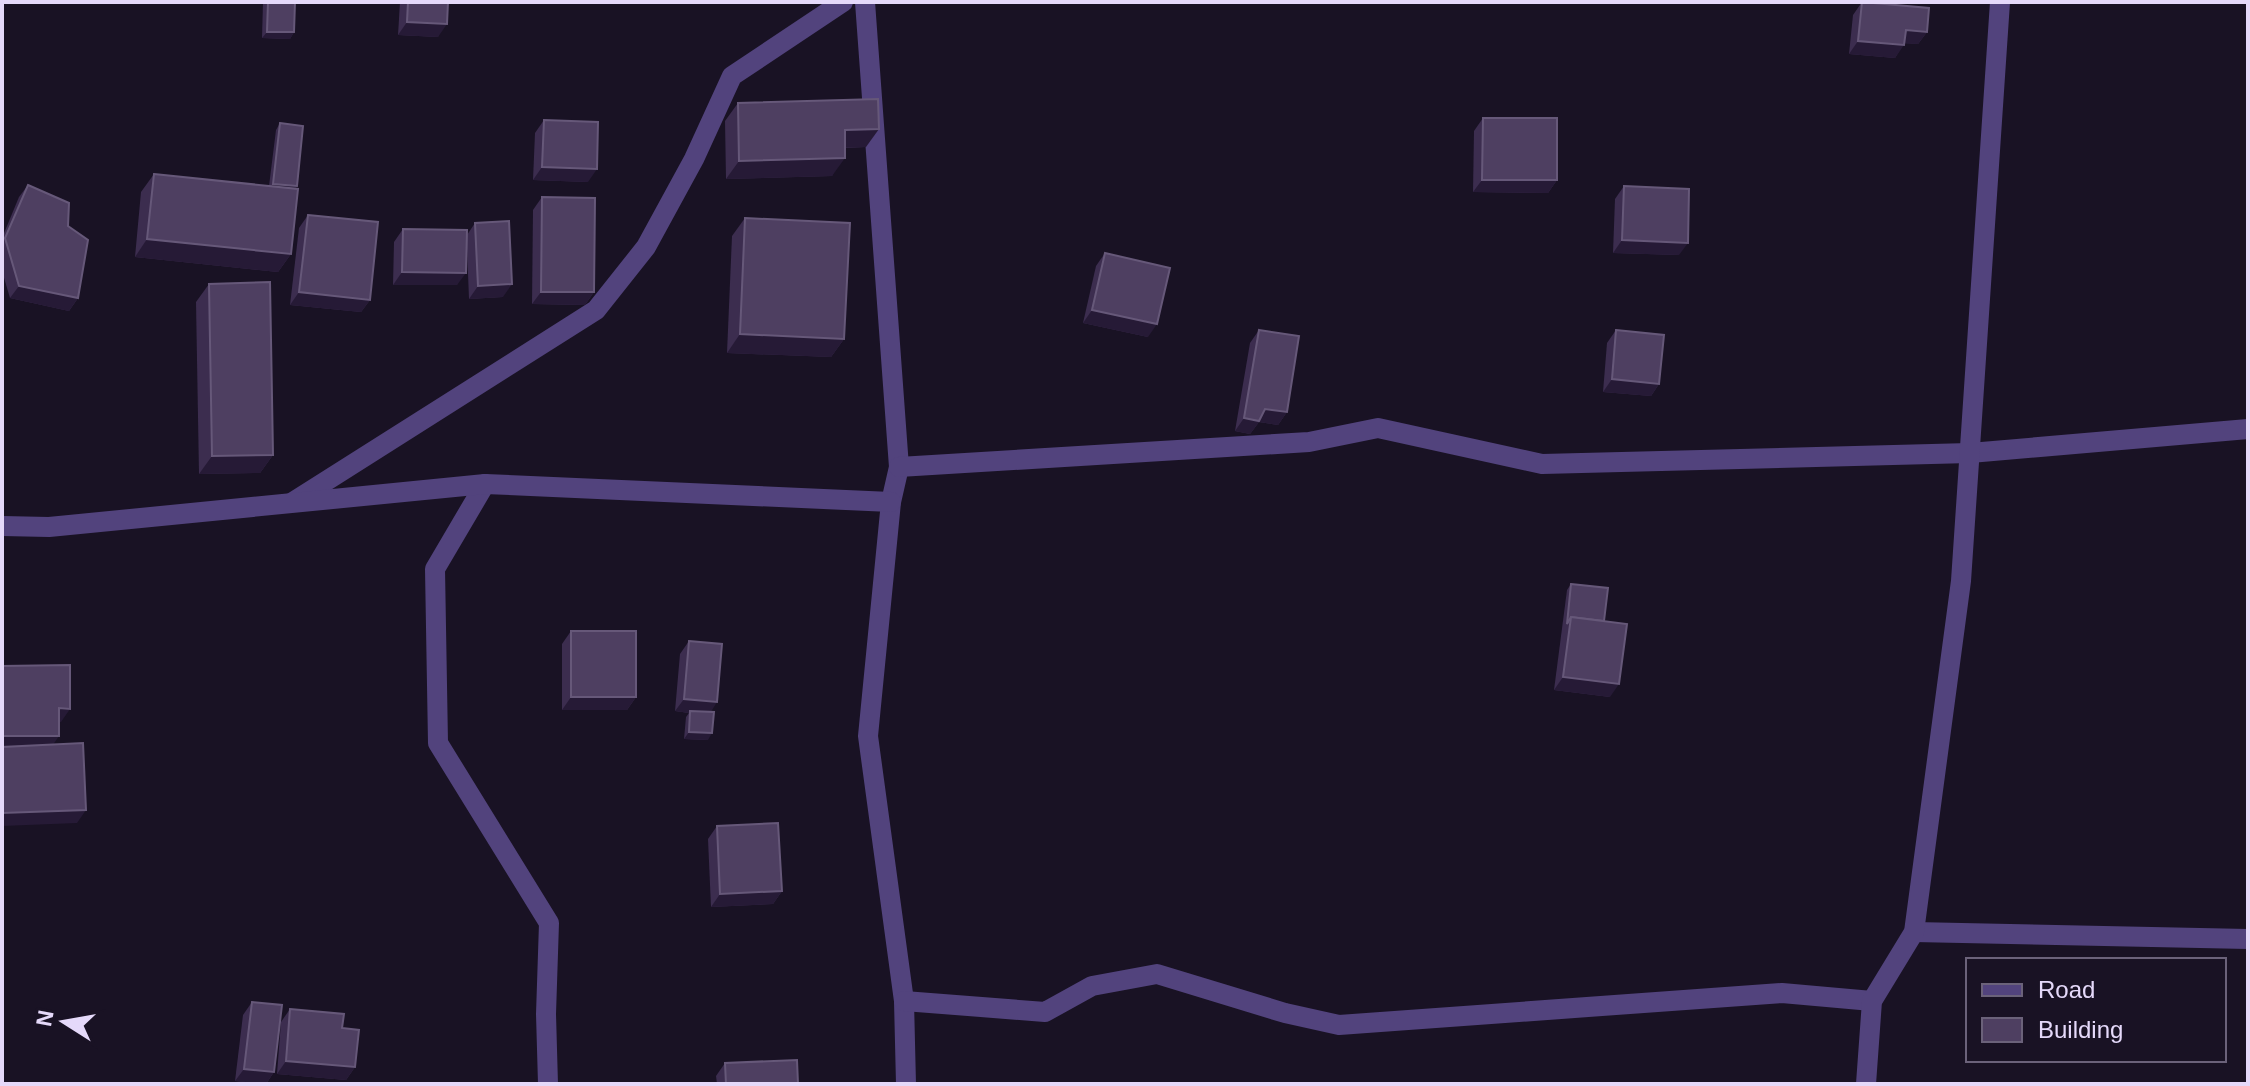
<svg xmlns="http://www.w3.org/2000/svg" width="2250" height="1086" font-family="Helvetica,sans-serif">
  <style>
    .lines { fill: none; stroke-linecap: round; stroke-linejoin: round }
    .minor { stroke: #52437d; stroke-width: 20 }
    .wall { fill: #3c2d4f }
    .shaded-wall { fill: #261a36 }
    .building { fill: #4e3f61; stroke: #665879; stroke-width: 2 }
  </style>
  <rect width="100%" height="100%" fill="#191224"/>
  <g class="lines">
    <g class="minor">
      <polyline points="865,2 899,467 891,502 868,736 904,1001 906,1084"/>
      <polyline points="899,467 1309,442 1378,428 1542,464 1970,453 2248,429"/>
      <polyline points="485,484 435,569 438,743 549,923 546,1014 548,1084"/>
      <polyline points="293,502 596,310 646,247 694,159 732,76 843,2"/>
      <polyline points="2,526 49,527 485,484 891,502"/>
      <polyline points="1914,932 2248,939"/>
      <polyline points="904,1001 1045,1012 1092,986 1157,974 1285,1013 1339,1025 1782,993 1872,1001"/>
      <polyline points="1866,1084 1872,1001 1914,932 1961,581 2000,2"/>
    </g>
  </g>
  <g class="wall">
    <polygon points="263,2 295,2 294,32 290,39 262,38"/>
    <polygon points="400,2 448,2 438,37 398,35"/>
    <polygon points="1862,2 1927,32 1918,44 1904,43 1895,58 1849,54 1853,15"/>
    <polygon points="738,103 866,147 845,148 832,176 726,179 725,121"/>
    <polygon points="1483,118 1557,180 1548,193 1473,192 1474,131"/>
    <polygon points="544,120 588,182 533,180 535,133"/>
    <polygon points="280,123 297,186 295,189 291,254 278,272 135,257 141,192 154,174 269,186 276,130"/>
    <polygon points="28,185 68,226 78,298 69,311 10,298 2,271 2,238 19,197"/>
    <polygon points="1624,186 1679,255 1613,253 1615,199"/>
    <polygon points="542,197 594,292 585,305 532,304 533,210"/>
    <polygon points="308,215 370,300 361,312 290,305 299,228"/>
    <polygon points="745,218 844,339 831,357 727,353 732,236"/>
    <polygon points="475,223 503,297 469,299 467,248 457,285 393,285 394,242 403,229 467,235"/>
    <polygon points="1105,253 1148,337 1083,323 1096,266"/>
    <polygon points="209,284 273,455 260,473 199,474 196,302"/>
    <polygon points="1259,330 1287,412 1278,425 1259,422 1250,434 1235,431 1250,343"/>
    <polygon points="1616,330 1659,384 1651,396 1603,392 1607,343"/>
    <polygon points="1571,584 1604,621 1610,697 1554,690 1567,590"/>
    <polygon points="571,631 636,697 627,710 562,710 562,644"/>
    <polygon points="689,641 710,712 708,740 684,739 686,717 689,713 675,711 680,654"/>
    <polygon points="717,826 782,891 773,904 711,907 708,839"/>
    <polygon points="252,1002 274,1072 266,1084 235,1081 243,1015"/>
    <polygon points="290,1009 342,1028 355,1067 346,1080 277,1074 281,1022"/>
    <polygon points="725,1063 798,1084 717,1084 716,1076"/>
  </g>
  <g class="shaded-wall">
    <polygon points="407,22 447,24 438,37 398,35"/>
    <polygon points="1906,30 1927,32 1918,44 1897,43"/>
    <polygon points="267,32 294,32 290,39 262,38"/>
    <polygon points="1858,41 1904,45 1895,58 1849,54"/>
    <polygon points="879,129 866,147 832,148 845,130"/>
    <polygon points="845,158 832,176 726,179 739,161"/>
    <polygon points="542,167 597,169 588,182 533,180"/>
    <polygon points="1482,180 1557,180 1548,193 1473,192"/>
    <polygon points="273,184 297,186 292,193 268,190"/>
    <polygon points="147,239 291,254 278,272 135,257"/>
    <polygon points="1622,240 1688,243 1679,255 1613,253"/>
    <polygon points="402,272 466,273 457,285 393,285"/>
    <polygon points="512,284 503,297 469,299 478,286"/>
    <polygon points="19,286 78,298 69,311 10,298"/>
    <polygon points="299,292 370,300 361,312 290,305"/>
    <polygon points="541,292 594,292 585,305 532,304"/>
    <polygon points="1092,310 1157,324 1148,337 1083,323"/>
    <polygon points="740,334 844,339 831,357 727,353"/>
    <polygon points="1612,379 1659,384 1651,396 1603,392"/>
    <polygon points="1265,409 1287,412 1278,425 1259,422 1250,434 1235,431 1244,418"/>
    <polygon points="273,455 260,473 199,474 212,456"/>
    <polygon points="1563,677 1619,684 1610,697 1554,690"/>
    <polygon points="571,697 636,697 627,710 562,710"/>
    <polygon points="684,699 717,702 709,715 690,711 689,713 675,711"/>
    <polygon points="59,708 70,709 61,722 50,721"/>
    <polygon points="689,732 712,733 708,740 684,739"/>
    <polygon points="2,736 59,736 50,749 2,749"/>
    <polygon points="86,810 77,823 2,826 2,813"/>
    <polygon points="782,891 773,904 711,907 720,894"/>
    <polygon points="286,1061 355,1067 346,1080 277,1074"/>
    <polygon points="244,1069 274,1072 266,1084 235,1081"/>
  </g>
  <g class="building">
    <polygon points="268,2 295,2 294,32 267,32"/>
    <polygon points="408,2 448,2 447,24 407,22"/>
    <polygon points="1862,2 1929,8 1927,32 1906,30 1904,45 1858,41"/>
    <polygon points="878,99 879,129 845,130 845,158 739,161 738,103"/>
    <polygon points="1483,118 1557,118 1557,180 1482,180"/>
    <polygon points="544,120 598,122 597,169 542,167"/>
    <polygon points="280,123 303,126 297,186 273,184"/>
    <polygon points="154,174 298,189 291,254 147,239"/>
    <polygon points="28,185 69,203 68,226 88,240 78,298 19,286 5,238"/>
    <polygon points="1624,186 1689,189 1688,243 1622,240"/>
    <polygon points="542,197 595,198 594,292 541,292"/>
    <polygon points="308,215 378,222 370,300 299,292"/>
    <polygon points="745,218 850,223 844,339 740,334"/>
    <polygon points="509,221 512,284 478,286 475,223"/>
    <polygon points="403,229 467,230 466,273 402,272"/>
    <polygon points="1105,253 1170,268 1157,324 1092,310"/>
    <polygon points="270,282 273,455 212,456 209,284"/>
    <polygon points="1259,330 1299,336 1287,412 1265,409 1259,421 1244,418"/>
    <polygon points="1616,330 1664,335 1659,384 1612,379"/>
    <polygon points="1571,584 1608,588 1604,621 1571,617 1567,624"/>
    <polygon points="1571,617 1627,624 1619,684 1563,677"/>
    <rect x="571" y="631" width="65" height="66"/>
    <polygon points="689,641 722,644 717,702 684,699"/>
    <polygon points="70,665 70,709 59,708 59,736 2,736 2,666"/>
    <polygon points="690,711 714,712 712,733 689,732"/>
    <polygon points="83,743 86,810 2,813 2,747"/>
    <polygon points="778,823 782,891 720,894 717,826"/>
    <polygon points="252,1002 282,1005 274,1072 244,1069"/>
    <polygon points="290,1009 344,1014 342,1028 359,1030 355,1067 286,1061"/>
    <polygon points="797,1060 798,1084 726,1084 725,1063"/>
  </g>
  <rect width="2250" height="1086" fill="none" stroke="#e5d9fa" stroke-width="8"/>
  <rect x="1966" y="958" width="260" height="104" fill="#191224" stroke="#6b627a" stroke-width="2"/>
  <rect x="1982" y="984" width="40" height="12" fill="#52437d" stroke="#6b627a" stroke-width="2"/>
  <text x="2038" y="998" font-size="24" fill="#e5d9fa">Road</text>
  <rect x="1982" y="1018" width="40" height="24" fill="#4e3f61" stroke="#6b627a" stroke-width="2"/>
  <text x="2038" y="1038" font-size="24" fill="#e5d9fa">Building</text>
  <g transform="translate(64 1022) rotate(281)" stroke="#191224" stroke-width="6" paint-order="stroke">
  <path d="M0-6L14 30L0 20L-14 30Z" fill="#e5d9fa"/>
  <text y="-12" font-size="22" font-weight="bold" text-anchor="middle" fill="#e5d9fa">N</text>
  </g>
</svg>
